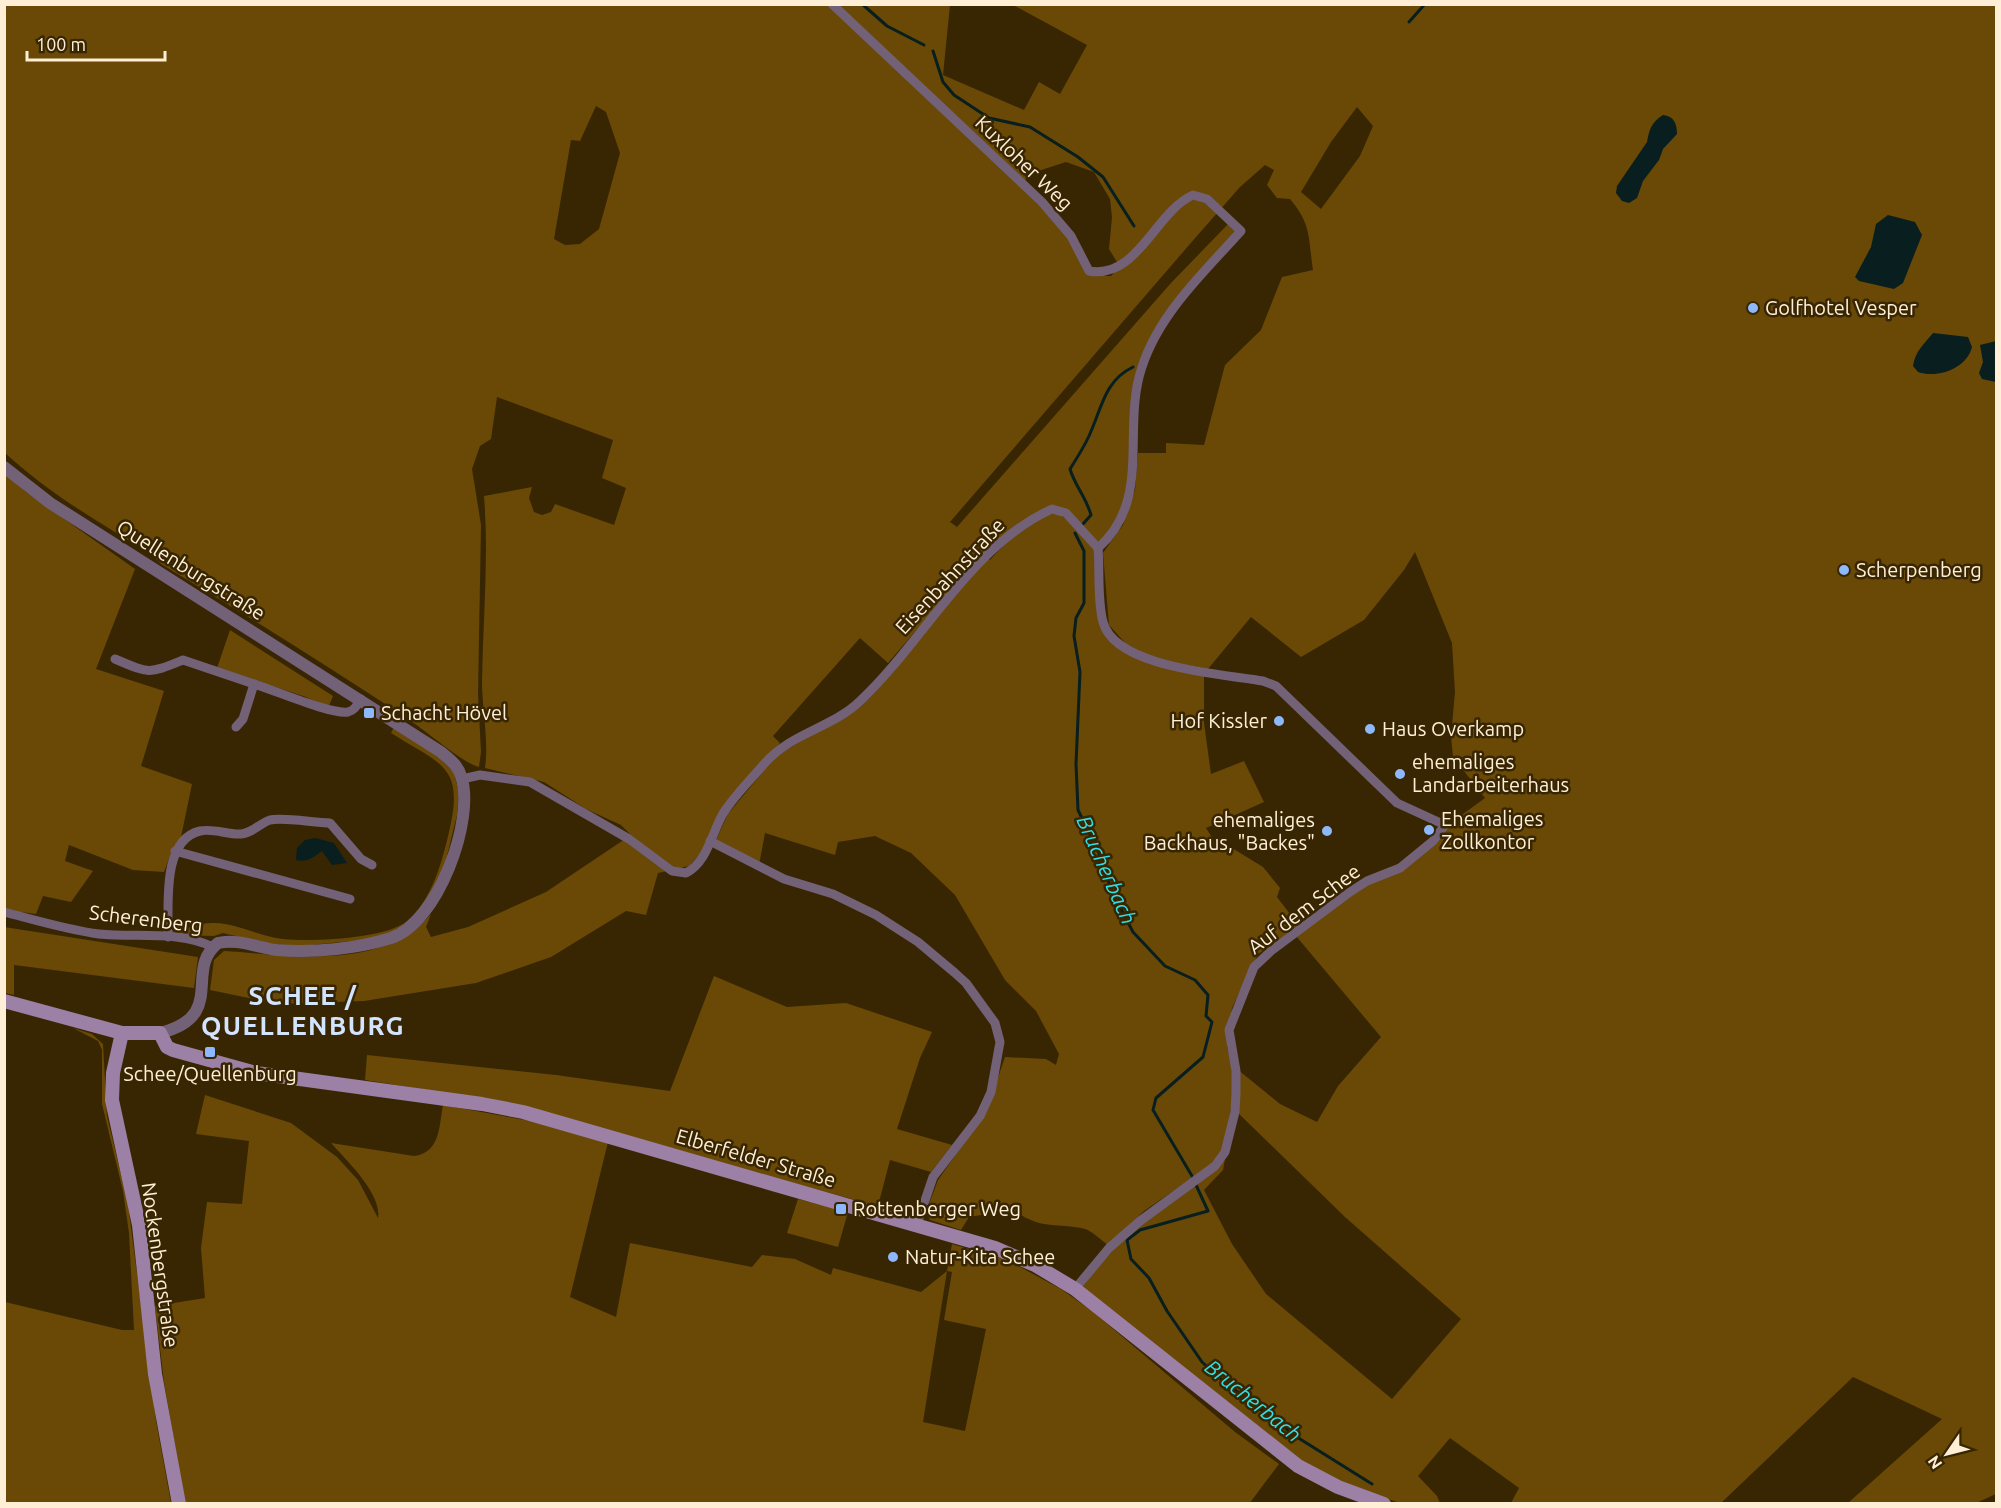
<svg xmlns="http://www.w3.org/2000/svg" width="2001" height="1508" font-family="Ubuntu,sans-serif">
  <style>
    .green { fill: #694905; fill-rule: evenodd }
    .water { fill: #081e1f }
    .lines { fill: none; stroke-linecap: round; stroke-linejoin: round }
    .stream { stroke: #081e1f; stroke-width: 3 }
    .minor { stroke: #736178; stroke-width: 9 }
    .tertiary { stroke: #736178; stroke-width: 12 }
    .secondary { stroke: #9c80a5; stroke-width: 14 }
    .poi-dot { fill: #8db9fc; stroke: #382603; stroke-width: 2 }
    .labels { text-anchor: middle; stroke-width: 5; stroke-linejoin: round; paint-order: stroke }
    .street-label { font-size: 20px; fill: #ffefd6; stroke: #382603 }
    .poi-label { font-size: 20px; fill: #ffefd6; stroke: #382603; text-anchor: start }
    .water-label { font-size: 21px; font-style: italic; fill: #30e0e6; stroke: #382603 }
    .district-label { font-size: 26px; font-weight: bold; letter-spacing: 1.5px; fill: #d3e4fe; stroke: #382603 }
  </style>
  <rect width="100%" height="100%" fill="#382603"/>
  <g class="green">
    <path d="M4,5H950L943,75L1024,110L1039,82L1060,94L1087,45L1013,5H1996V1494L1976,1503H1848L1942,1419L1853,1377L1721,1503H1511L1519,1488L1450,1438L1418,1476L1437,1496L1440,1503H1400L1330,1479L1297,1460L1083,1287C1120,1231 1164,1205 1217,1167L1225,1159L1223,1170L1204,1190L1232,1244L1266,1294L1392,1399L1461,1319L1345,1217L1237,1112V1069L1280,1104L1317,1122L1338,1086L1381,1037L1296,936L1364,886L1402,870L1422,855L1441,830L1485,798L1453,757L1451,736L1455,692L1452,643L1415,552L1404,570L1364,620L1301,657L1251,617L1208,669L1156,659L1126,644L1109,625L1103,553L1123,525L1135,490L1138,453H1166V443L1204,445L1225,365L1261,330L1282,277L1313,270C1308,238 1312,225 1290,199L1277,198L1267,185L1274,170L1265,165L1240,187L1196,237L950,522L957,527L1171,283L1231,221L1236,233C1199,274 1150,319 1136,375C1124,424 1150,512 1097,542L1068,512L1051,507L1020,523L985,555L990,560C1003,546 1033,515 1053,514C1062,513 1073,524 1079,531C1086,539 1095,547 1097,557C1101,583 1094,621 1114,642C1137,664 1175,668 1204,673V723L1211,774L1244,761L1264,802L1206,828L1221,852L1232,848L1263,867L1280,888L1277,897L1300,927L1258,954L1232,1008L1227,1046L1233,1073L1234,1092L1228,1126L1222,1149L1214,1163L1144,1211L1108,1245C1101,1240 1092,1231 1085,1229C1055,1222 1043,1231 1013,1210L969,1217L961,1230L930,1220L926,1212L938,1180L987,1110L1005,1057L1046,1059L1056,1065L1059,1054L1036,1011L1005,980L955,895L911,853L875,836L838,842L835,855L765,833L759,865L716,840L728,814L776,756L849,713L864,701L925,634L919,627L888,663L860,638L773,736L780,743L724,808L702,852L689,866L658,873L646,915L626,911L551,957L476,983L364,1001L277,1004L210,990L214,960L224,951C291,955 381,972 431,914L426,927L431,937L468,927L546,892L631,835L621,825L586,809L544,782L485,768C489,740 482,710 482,681C483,619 489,557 484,496L532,487L529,498L534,512L542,515L551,512L555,504L614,525L626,488L602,478L613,440L497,397L491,439L480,446L472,469L481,525L478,694L481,752L479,767C464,764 425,730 408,719C327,666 245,614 161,564L151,554C100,523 48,493 4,452ZM596,106L606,112L620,153L599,229L580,244L565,245L554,239L571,140L580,141ZM1357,107L1373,126L1360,156L1321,209L1301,192L1331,142ZM1066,162L1094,172L1110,199L1112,217L1109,249L1120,267L1111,276H1096L1084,264L1069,239L1022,183L1032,173Z"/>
    <polygon points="5,473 26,492 135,569 96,669 164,691 141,766 192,784 181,837 173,848 164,872 133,870 69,845 65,861 93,871 71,902 43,896 36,914 5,910"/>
    <polygon points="230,630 333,696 328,708 306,697 217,668"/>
    <path d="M394,727L439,757L454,772L459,794L457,815L444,868L428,901L401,929L372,939L301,946L264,943L223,933L214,936L176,935L172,932C185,929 199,923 212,923C236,922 259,937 283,939C310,942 386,939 407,921C432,900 442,862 449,832C465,765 441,765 391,733Z"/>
    <polygon points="4,927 198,957 194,988 14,965 14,995 5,993"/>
    <polygon points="714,976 787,1007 846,1003 932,1032 920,1058 897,1129 952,1145 931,1172 890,1160 878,1206 478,1098 365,1080 367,1055 556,1075 670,1091"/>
    <polygon points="73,1028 92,1034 103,1044 107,1116 128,1204 156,1421 171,1503 5,1504 5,1302 122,1330 134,1330 129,1233 123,1191 102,1104 102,1050 98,1041"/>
    <path d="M205,1095L291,1123L337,1157L358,1180L378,1218C382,1194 347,1161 331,1143L414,1156C440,1153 439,1127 443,1105L536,1122L608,1142L570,1297L616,1317L630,1243L752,1267L762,1255L795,1259L831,1275L833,1268L921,1292L947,1271L952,1244L1007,1260L1061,1289L1092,1311L1235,1432L1279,1464L1249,1504L185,1503L164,1382L155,1306L205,1298L201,1248L207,1202L242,1204L249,1141L196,1134ZM947,1271L952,1272L944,1320L986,1329L965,1431L923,1422Z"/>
    <polygon points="798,1199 848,1212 838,1247 787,1233"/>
  </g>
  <g class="water">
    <path d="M1663,115C1674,116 1677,124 1677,134L1663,149L1659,160L1643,181L1637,198L1629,203L1622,201L1616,193L1617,186L1647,142C1649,131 1651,122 1663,115Z"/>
    <polygon points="1888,215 1915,222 1922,235 1903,283 1894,289 1859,281 1855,277 1871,247 1876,224"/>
    <path d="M1933,333L1968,337L1972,347C1967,368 1938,379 1918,372L1913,366C1915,351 1925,343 1933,333Z"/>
    <polygon points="1996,341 1996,382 1982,379 1979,373 1983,362 1980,345"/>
    <path d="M315,838L334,843L347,863L332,865L322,851C314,857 306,863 296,860L297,848L305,840Z"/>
  </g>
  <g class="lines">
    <g class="stream">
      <polyline points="862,4 887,26 924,45"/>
      <polyline points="1409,22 1425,4"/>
      <polyline points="933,51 943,82 954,95 989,118 1030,127 1078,157 1103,177 1134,226"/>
      <path d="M1083,524L1091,515C1086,497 1075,486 1070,469C1077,458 1084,447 1089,436C1102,408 1104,381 1133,367"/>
      <polyline points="1075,533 1084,551 1084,603 1076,618 1074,636 1080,672 1076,764 1078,810 1099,853 1112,892 1133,932 1165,966 1195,980 1208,995 1206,1016 1212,1022 1203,1057 1156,1098 1153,1110 1192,1176"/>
      <polyline points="1196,1185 1208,1211 1140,1230 1127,1240 1131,1259 1149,1278 1167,1311 1202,1362 1223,1381 1300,1439 1372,1484"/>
    </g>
    <g class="minor">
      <path d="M832,4L1042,202L1071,236L1089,271C1137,280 1155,212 1193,195L1207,199L1241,231C1204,272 1159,314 1142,367C1121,428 1153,500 1098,548"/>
      <path d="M115,659C150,674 148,674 183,660L254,684L243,719L236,727"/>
      <path d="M254,684C274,690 332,715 348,712C355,710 357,705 361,699"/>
      <path d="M462,779L480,775L530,782L629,839L672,871L686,873C708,862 712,831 724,812C735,795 751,779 765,763C791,733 832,728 860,701C924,641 970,546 1052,509L1066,513L1098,548"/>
      <polyline points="710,841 784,879 833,894 876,915 918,942 955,973 966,983 995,1023 1000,1042 991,1092 980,1116 933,1177 917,1224"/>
      <polyline points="175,851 350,899"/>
      <path d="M4,912C35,920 68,930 99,934C136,938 179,930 213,947"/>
      <path d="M168,937C169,907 161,840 200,831C214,828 228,835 241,834C253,833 260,823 270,820C284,817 315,823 330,823L361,859L372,865"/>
      <path d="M1075,1289L1109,1248L1140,1221L1215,1166L1225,1152L1235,1112L1236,1093V1071L1229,1030L1254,967L1271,951L1350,892L1367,881L1400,868L1433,841L1445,825L1397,803L1276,686L1263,681C1224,674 1115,668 1103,622C1097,600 1100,571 1098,548"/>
    </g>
    <path class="tertiary" d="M4,467L50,503L441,752C449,759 458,765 461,776C476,819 437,924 391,938C356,949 313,953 277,950C259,948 236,938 218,943C183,970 228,1016 160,1033"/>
    <g class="secondary">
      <polyline points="4,1001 122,1033 160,1033 167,1047 173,1050 256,1073 482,1104 523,1112 995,1248 1035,1265 1075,1289 1298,1466 1338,1487 1384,1504"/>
      <polyline points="122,1033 113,1073 112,1100 139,1225 155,1374 179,1504"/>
    </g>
  </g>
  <g class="poi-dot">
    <circle cx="1753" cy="308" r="6"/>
    <circle cx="1844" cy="570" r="6"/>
    <rect x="363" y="707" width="12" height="12" rx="3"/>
    <circle cx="1279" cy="721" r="6"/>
    <circle cx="1370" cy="729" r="6"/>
    <circle cx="1400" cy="774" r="6"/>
    <circle cx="1429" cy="830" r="6"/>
    <circle cx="1327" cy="831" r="6"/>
    <rect x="204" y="1046" width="12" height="12" rx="3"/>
    <rect x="835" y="1203" width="12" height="12" rx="3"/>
    <circle cx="893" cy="1257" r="6"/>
  </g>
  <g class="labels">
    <g class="street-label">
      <text transform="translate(1024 163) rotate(44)" y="7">Kuxloher Weg</text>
      <text transform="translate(191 570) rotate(32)" y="7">Quellenburgstraße</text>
      <text transform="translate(950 576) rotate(-47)" y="7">Eisenbahnstraße</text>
      <text transform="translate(1304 909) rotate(-37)" y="7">Auf dem Schee</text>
      <text transform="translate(146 919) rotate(7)" y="7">Scherenberg</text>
      <text transform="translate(756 1158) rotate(16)" y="7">Elberfelder Straße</text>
      <text transform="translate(160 1265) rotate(82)" y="7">Nockenbergstraße</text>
    </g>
    <g class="poi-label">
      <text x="1765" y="315">Golfhotel Vesper</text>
      <text x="1856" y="577">Scherpenberg</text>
      <text x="381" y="720">Schacht Hövel</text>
      <text x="1267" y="728" text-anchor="end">Hof Kissler</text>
      <text x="1382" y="736">Haus Overkamp</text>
      <text x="1412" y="769">ehemaliges<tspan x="1412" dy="23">Landarbeiterhaus</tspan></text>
      <text x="1441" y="826">Ehemaliges<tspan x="1441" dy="23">Zollkontor</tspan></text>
      <text x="1315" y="827" text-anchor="end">ehemaliges<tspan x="1315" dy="23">Backhaus, "Backes"</tspan></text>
      <text x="210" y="1081" text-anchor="middle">Schee/Quellenburg</text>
      <text x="853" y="1216">Rottenberger Weg</text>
      <text x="905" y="1264">Natur-Kita Schee</text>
    </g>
    <g class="water-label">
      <text transform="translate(1106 870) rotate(66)" y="7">Brucherbach</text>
      <text transform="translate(1253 1401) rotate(39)" y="7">Brucherbach</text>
    </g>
    <g class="district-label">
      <text x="303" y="1005">SCHEE /<tspan x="303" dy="30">QUELLENBURG</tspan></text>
    </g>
  </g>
  <rect width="2001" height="1508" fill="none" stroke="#ffefd6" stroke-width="12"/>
  <g transform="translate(1947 1454) rotate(235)" stroke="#382603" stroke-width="4.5" paint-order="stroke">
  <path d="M0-4.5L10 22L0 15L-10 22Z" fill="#ffefd6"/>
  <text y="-9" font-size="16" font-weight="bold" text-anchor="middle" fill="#ffefd6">N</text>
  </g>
  <path d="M27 51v9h138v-9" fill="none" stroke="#ffefd6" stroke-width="3"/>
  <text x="36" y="51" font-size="18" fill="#ffefd6" stroke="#382603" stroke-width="4.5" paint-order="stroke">100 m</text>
</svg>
